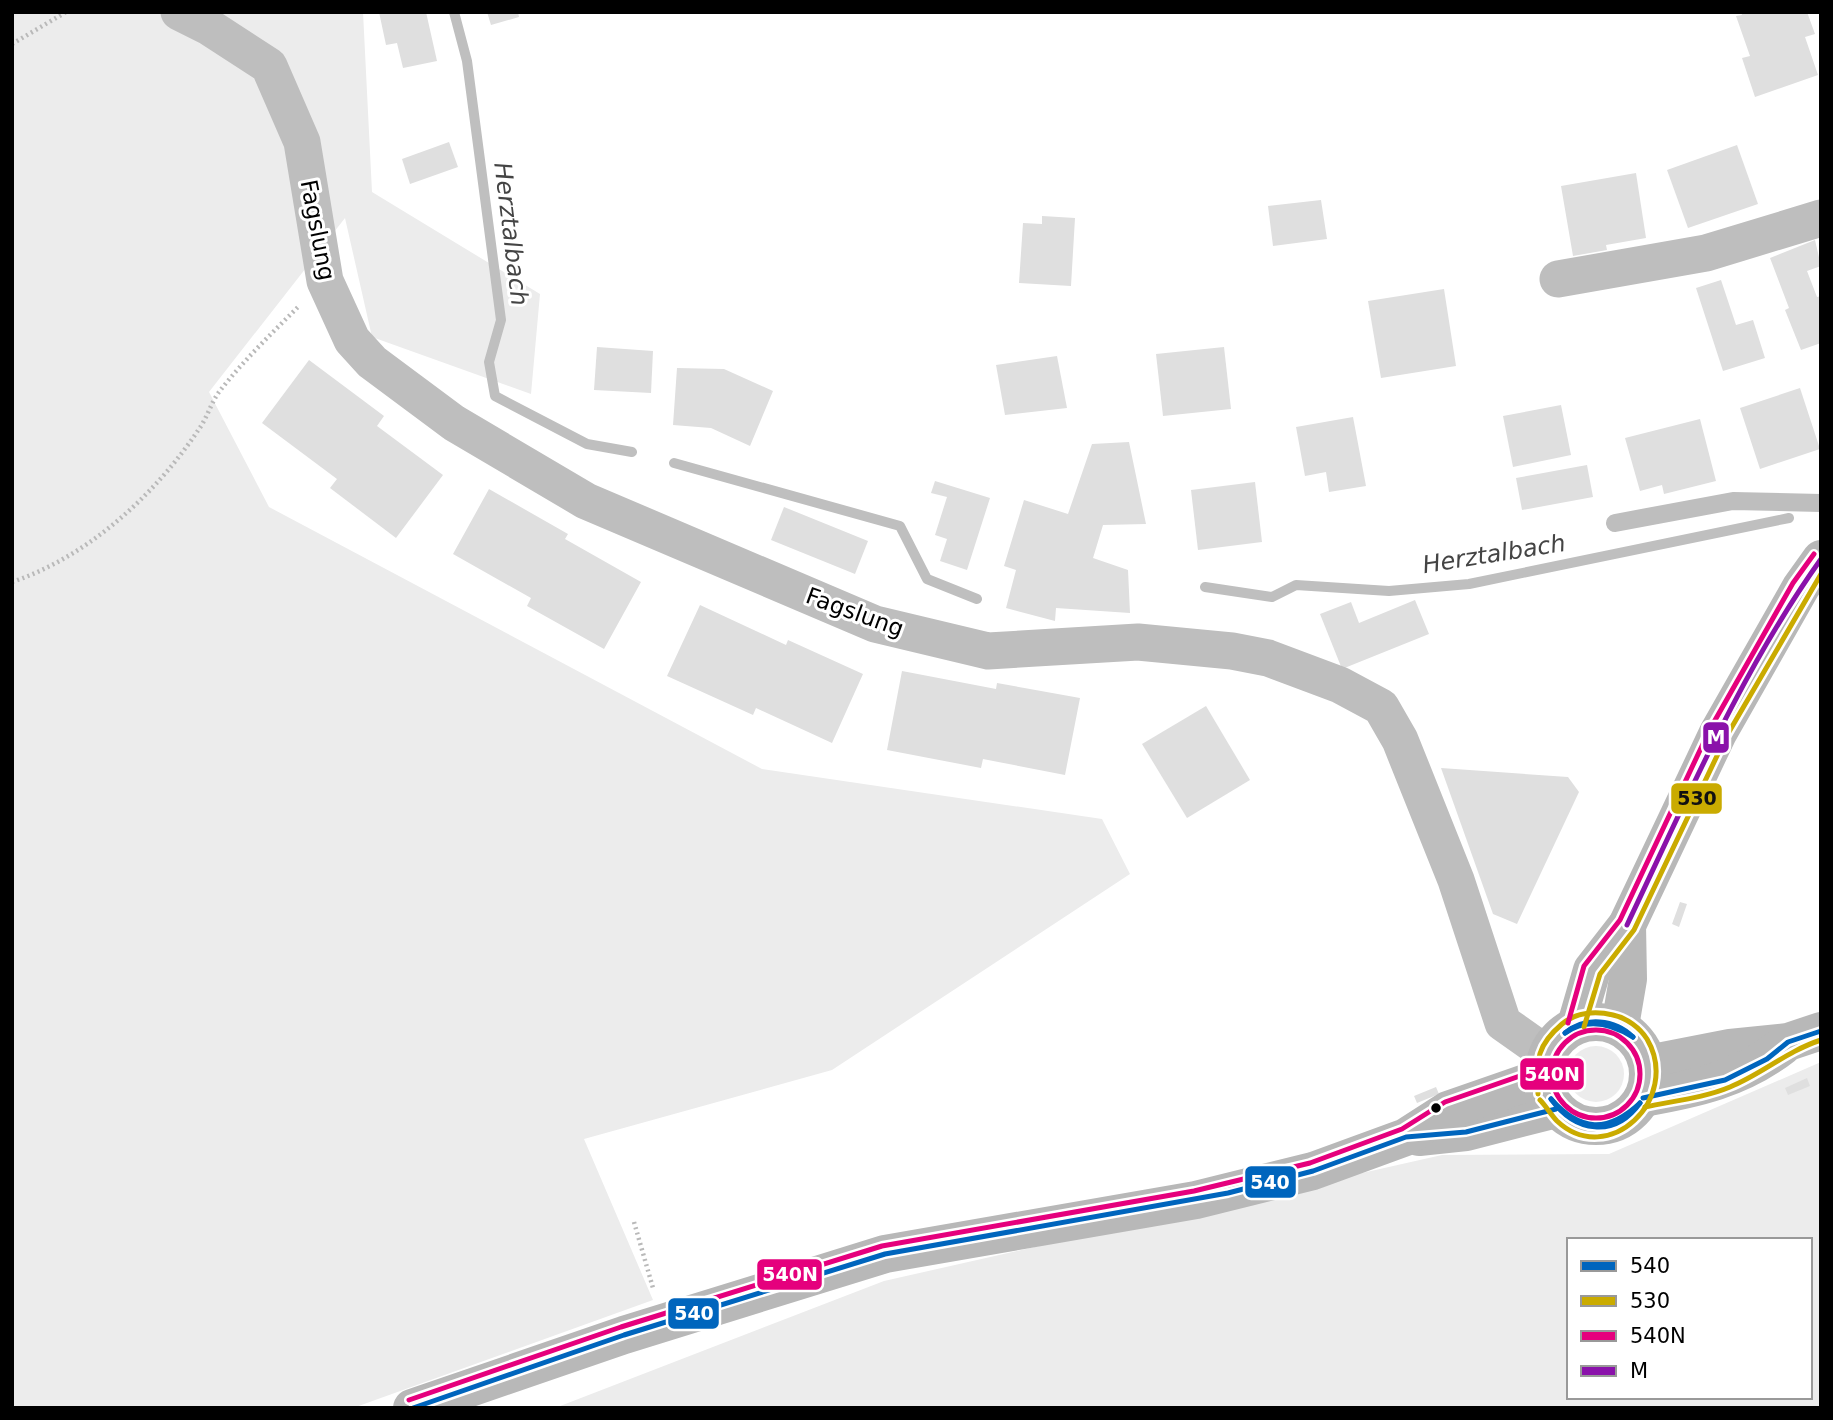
<svg xmlns="http://www.w3.org/2000/svg" width="1833" height="1420" font-family="'DejaVu Sans',sans-serif">
  <style>
    .green { fill: #ececec; fill-rule: evenodd }
    .lines { fill: none; stroke-linecap: round; stroke-linejoin: round }
    .stream { stroke: #bfbfbf; stroke-width: 10 }
    .building { fill: #dfdfdf }
    .path { stroke: #b9b9b9; stroke-width: 4.5; stroke-dasharray: 2 3.5; stroke-linecap: butt }
    .service { stroke: #bebebe; stroke-width: 18 }
    .minor { stroke: #bebebe; stroke-width: 37 }
    .secondary { stroke: #b8b8b8; stroke-width: 38 }
    .bus-1-casing { stroke: #fff; stroke-width: 10 }
    .bus-2-casing { stroke: #fff; stroke-width: 10 }
    .bus-3-casing { stroke: #fff; stroke-width: 10 }
    .bus-4-casing { stroke: #fff; stroke-width: 10 }
    .bus-1 { stroke: #0065bd; stroke-width: 5 }
    .bus-2 { stroke: #caab00; stroke-width: 5 }
    .bus-3 { stroke: #e5007d; stroke-width: 5 }
    .bus-4 { stroke: #8a12aa; stroke-width: 5 }
    .bus-dot { fill: #000; stroke: #fff; stroke-width: 2.5 }
    .labels { text-anchor: middle; stroke-width: 6; stroke-linejoin: round; paint-order: stroke }
    .street-label { font-size: 23px; fill: #000; stroke: #fff }
    .water-label { font-size: 24px; font-style: italic; fill: #444; stroke: #fff }
    .line-badge { stroke: #fff; stroke-width: 2.5 }
    .badge-label { font-size: 19px; text-anchor: middle; font-weight: bold; fill: #fff }
    .pale-badge-label { font-size: 19px; text-anchor: middle; font-weight: bold; fill: #111 }
  </style>
  <rect width="100%" height="100%" fill="#fff"/>
  <g class="green">
    <polygon points="12,12 363,12 372,192 540,294 531,394 372,337 345,218 209,392 269,507 762,769 1102,819 1130,874 832,1070 584,1139 653,1300 353,1408 12,1408"/>
    <circle cx="1596" cy="1074" r="28"/>
    <path d="M1821,1062V1408H555L884,1281L1442,1155L1609,1154ZM1569,1240H1810V1397H1569Z"/>
  </g>
  <g class="lines">
    <g class="stream">
      <polyline points="454,12 467,61 501,320 489,362 495,396 587,444 632,452"/>
      <polyline points="674,463 900,526 927,579 977,599"/>
      <polyline points="1205,587 1272,597 1296,585 1389,591 1469,584 1789,518"/>
    </g>
  </g>
  <g class="building">
    <polygon points="379,12 426,12 437,61 403,68 397,43 386,45"/>
    <polygon points="487,12 518,12 519,17 491,25"/>
    <polygon points="1741,12 1807,12 1815,34 1805,37 1818,75 1755,97 1742,58 1750,56 1736,16 1742,15"/>
    <polygon points="449,142 458,167 410,184 402,159"/>
    <polygon points="1737,145 1758,204 1688,228 1667,170"/>
    <polygon points="1636,173 1646,238 1606,245 1607,250 1573,256 1561,186"/>
    <polygon points="1321,200 1327,239 1273,246 1268,206"/>
    <polygon points="1042,216 1075,218 1071,286 1019,283 1023,223 1042,224"/>
    <polygon points="1815,240 1821,266 1807,271 1817,297 1821,296 1821,343 1801,350 1785,310 1789,308 1770,258"/>
    <polygon points="1721,280 1736,325 1753,320 1765,358 1723,371 1696,288"/>
    <polygon points="1444,289 1456,366 1381,378 1368,301"/>
    <polygon points="597,347 653,351 651,393 594,390"/>
    <polygon points="1224,347 1231,409 1163,416 1156,354"/>
    <polygon points="1057,356 1067,408 1005,415 996,365"/>
    <polygon points="309,360 384,416 377,426 443,475 396,538 330,488 337,479 262,423"/>
    <polygon points="677,368 724,369 773,391 750,446 711,428 673,425"/>
    <polygon points="1800,388 1820,449 1760,469 1740,408"/>
    <polygon points="1561,405 1571,455 1513,467 1503,416"/>
    <polygon points="1353,417 1366,486 1329,492 1326,472 1305,476 1296,427"/>
    <polygon points="1700,419 1716,481 1664,494 1662,485 1640,491 1625,438"/>
    <polygon points="1129,442 1146,524 1103,525 1093,558 1128,570 1130,613 1056,608 1055,621 1006,608 1016,570 1004,566 1024,500 1068,514 1092,444"/>
    <polygon points="1587,465 1593,497 1522,510 1516,478"/>
    <polygon points="935,481 990,498 967,570 940,561 947,539 935,535 947,497 931,493"/>
    <polygon points="1255,482 1262,542 1198,550 1191,490"/>
    <polygon points="489,489 568,534 565,539 641,582 604,649 527,606 531,598 453,554"/>
    <polygon points="784,507 868,541 855,574 771,540"/>
    <polygon points="1415,600 1429,634 1342,669 1320,614 1351,602 1359,623"/>
    <polygon points="700,605 786,645 788,640 863,674 832,743 756,708 753,715 667,676"/>
    <polygon points="902,671 996,689 997,683 1080,698 1065,775 983,759 981,768 887,750"/>
    <polygon points="1206,706 1250,780 1187,818 1142,744"/>
    <polygon points="1441,768 1568,777 1579,792 1517,924 1493,914"/>
    <polygon points="1680,902 1687,904 1679,927 1672,924"/>
    <polygon points="1807,1078 1810,1086 1788,1095 1785,1088"/>
    <polygon points="1436,1087 1439,1094 1417,1103 1414,1096"/>
  </g>
  <g class="lines">
    <g class="path">
      <polyline points="12,44 66,12"/>
      <path d="M12,582C89,556 155,495 199,429C207,418 211,403 219,392C243,361 272,333 299,306"/>
      <polyline points="634,1222 653,1288"/>
    </g>
    <polyline class="service" points="1615,523 1733,501 1821,503"/>
    <g class="minor">
      <polyline points="179,12 209,27 269,66 302,142 325,281 352,340 372,362 454,423 586,501 875,624 988,651 1138,642 1232,651 1268,658 1340,685 1381,707 1400,740 1456,880 1503,1023 1547,1054"/>
      <polyline points="1558,279 1706,253 1821,218"/>
    </g>
    <g class="secondary">
      <circle cx="1596" cy="1074" r="52"/>
      <polyline points="1576,1025 1592,970 1627,925 1718,733 1801,587 1821,559"/>
      <polyline points="1620,1026 1628,979 1627,925"/>
      <polyline points="1648,1064 1730,1048 1788,1042 1821,1031"/>
      <path d="M1643,1098C1695,1089 1741,1079 1783,1046"/>
      <polyline points="1419,1137 1466,1132 1556,1109"/>
      <polyline points="412,1408 624,1335 885,1254 1196,1200 1313,1171 1406,1137 1448,1110 1543,1077"/>
    </g>
    <defs>
      <g id="bus-1">
        <path d="M1565,1033C1585,1016 1615,1019 1633,1037"/>
        <path d="M1565,1033C1587,1017 1612,1024 1633,1037"/>
        <polyline points="1643,1098 1725,1080 1767,1059 1788,1042 1821,1031"/>
        <path d="M1551,1099C1580,1132 1608,1133 1640,1103"/>
        <path d="M1551,1099C1575,1132 1614,1139 1640,1103"/>
        <polyline points="413,1408 624,1335 885,1254 1228,1193 1313,1171 1406,1137 1466,1132 1556,1109"/>
      </g>
      <g id="bus-2">
        <polyline points="1584,1027 1600,974 1634,930 1726,737 1821,574"/>
        <path d="M1538,1094C1537,1061 1535,1047 1562,1024C1576,1012 1596,1011 1613,1015C1627,1018 1640,1028 1647,1039C1682,1099 1608,1169 1557,1121C1551,1115 1546,1106 1540,1100"/>
        <path d="M1645,1107C1672,1101 1704,1098 1730,1087C1762,1074 1787,1051 1821,1040"/>
      </g>
      <g id="bus-3">
        <polyline points="1568,1023 1584,966 1620,920 1710,729 1793,583 1814,554"/>
        <circle cx="1596" cy="1074" r="44"/>
        <polyline points="409,1400 621,1327 882,1246 1194,1191 1310,1163 1402,1129 1445,1102 1540,1069"/>
      </g>
      <path id="bus-4" d="M1627,925C1686,801 1741,671 1821,559"/>
    </defs>
    <use href="#bus-1" class="bus-1-casing"/>
    <use href="#bus-2" class="bus-2-casing"/>
    <use href="#bus-3" class="bus-3-casing"/>
    <use href="#bus-4" class="bus-4-casing"/>
    <use href="#bus-1" class="bus-1"/>
    <use href="#bus-2" class="bus-2"/>
    <use href="#bus-3" class="bus-3"/>
    <use href="#bus-4" class="bus-4"/>
  </g>
  <circle class="bus-dot" cx="1436" cy="1108" r="6"/>
  <g class="labels">
    <g class="street-label">
      <text transform="translate(318 230) rotate(79)" y="8">Fagslung</text>
      <text transform="translate(855 612) rotate(20)" y="8">Fagslung</text>
    </g>
    <g class="water-label">
      <text transform="translate(511 234) rotate(83)" y="8">Herztalbach</text>
      <text transform="translate(1494 554) rotate(-9)" y="8">Herztalbach</text>
    </g>
  </g>
  <g class="line-badge">
    <rect x="1702" y="721" width="28" height="33" rx="7" fill="#8a12aa"/>
    <rect x="1670" y="782" width="53" height="33" rx="7" fill="#caab00"/>
    <rect x="1519" y="1057" width="66" height="34" rx="7" fill="#e5007d"/>
    <rect x="1244" y="1165" width="53" height="34" rx="7" fill="#0065bd"/>
    <rect x="756" y="1258" width="67" height="33" rx="7" fill="#e5007d"/>
    <rect x="667" y="1297" width="53" height="33" rx="7" fill="#0065bd"/>
  </g>
  <g class="badge-label">
    <text x="1716" y="744">M</text>
    <text x="1552" y="1081">540N</text>
    <text x="1270" y="1189">540</text>
    <text x="790" y="1281">540N</text>
    <text x="694" y="1320">540</text>
  </g>
  <g class="pale-badge-label">
    <text x="1697" y="805">530</text>
  </g>
  <rect width="1833" height="1420" fill="none" stroke="#000000" stroke-width="28"/>
  <rect x="1567" y="1238" width="245" height="161" fill="#ffffff" stroke="#999999" stroke-width="2"/>
  <rect x="1581" y="1261" width="35" height="10" fill="#0065bd" stroke="#999999" stroke-width="2"/>
  <text x="1630" y="1273" font-size="21" fill="#000000">540</text>
  <rect x="1581" y="1296" width="35" height="10" fill="#caab00" stroke="#999999" stroke-width="2"/>
  <text x="1630" y="1308" font-size="21" fill="#000000">530</text>
  <rect x="1581" y="1331" width="35" height="10" fill="#e5007d" stroke="#999999" stroke-width="2"/>
  <text x="1630" y="1343" font-size="21" fill="#000000">540N</text>
  <rect x="1581" y="1366" width="35" height="10" fill="#8a12aa" stroke="#999999" stroke-width="2"/>
  <text x="1630" y="1378" font-size="21" fill="#000000">M</text>
</svg>
